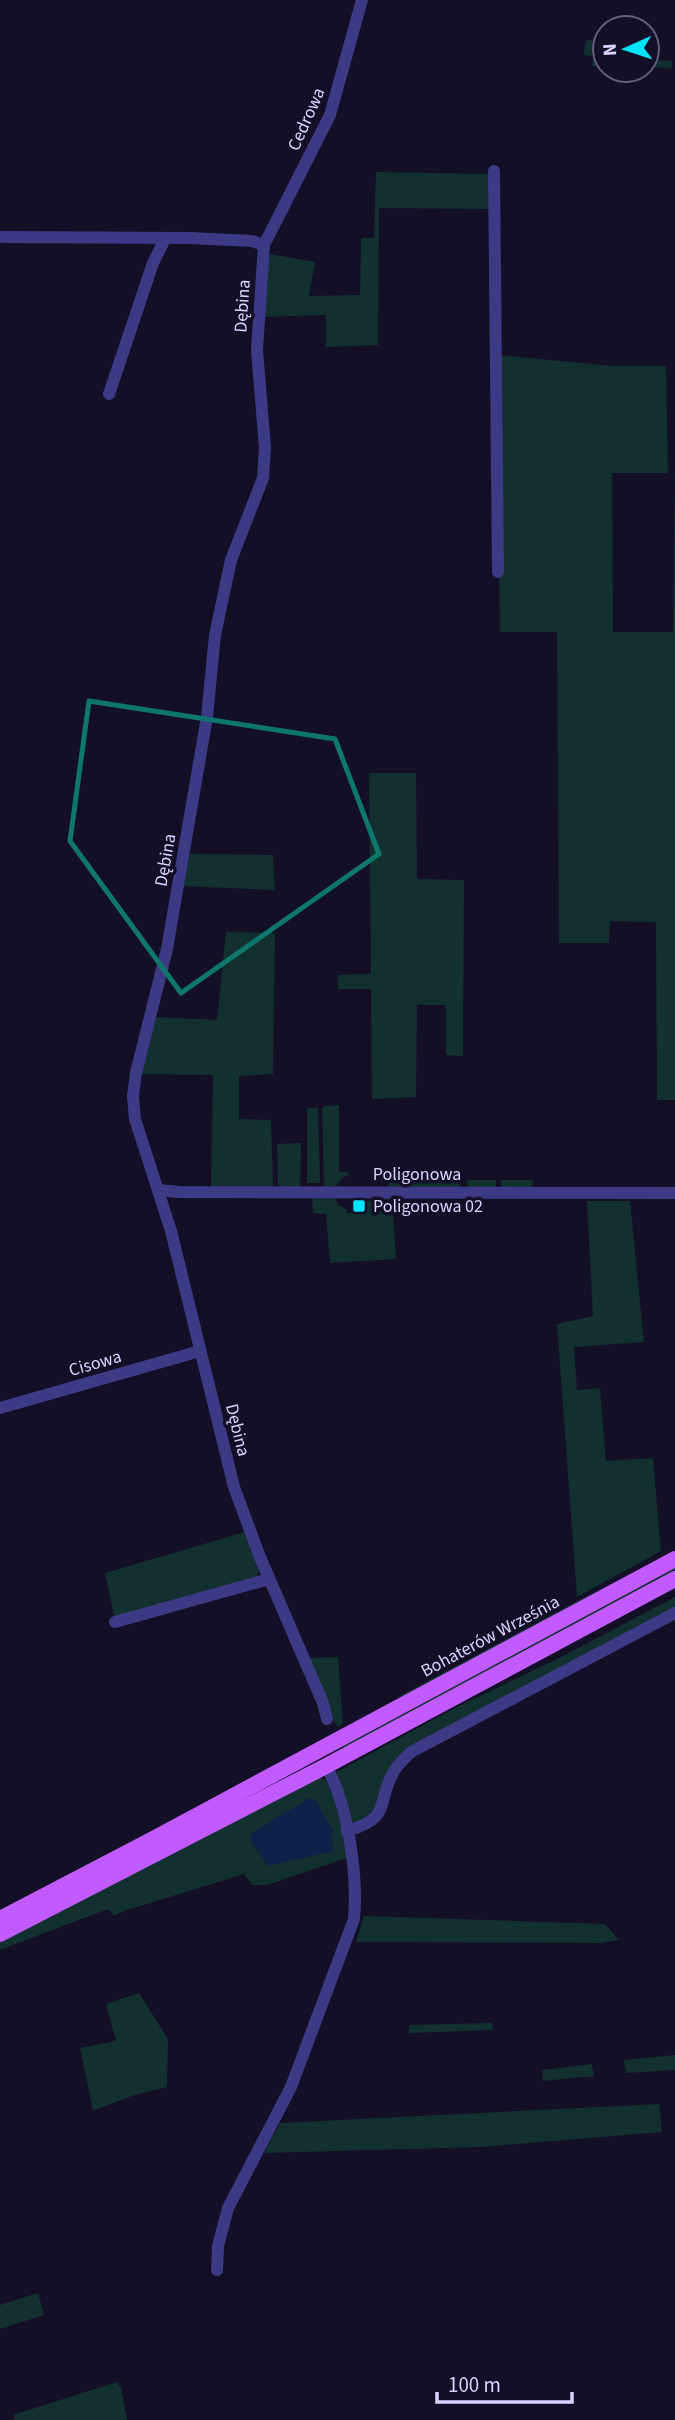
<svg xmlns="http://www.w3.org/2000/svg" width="675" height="2420" font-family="'Source Sans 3',sans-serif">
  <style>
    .green { fill: #12302f }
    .water { fill: #0c2248 }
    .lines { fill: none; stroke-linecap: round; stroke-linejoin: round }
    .minor { stroke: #3d3a85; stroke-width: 12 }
    .major { stroke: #c25bff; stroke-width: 16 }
    .marked { fill: none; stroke: #0f766e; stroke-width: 5; stroke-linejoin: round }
    .poi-dot { fill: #00e5ff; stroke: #130f26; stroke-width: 2.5 }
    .labels { text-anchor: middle; stroke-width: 7; stroke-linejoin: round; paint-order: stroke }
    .street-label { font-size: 18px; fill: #d9d4ff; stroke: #130f26 }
    .poi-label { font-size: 18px; fill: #d9d4ff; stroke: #130f26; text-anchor: start }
  </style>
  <rect width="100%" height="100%" fill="#130f26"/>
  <g class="green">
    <polygon points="587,40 592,40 592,49 604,50 603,56 596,56 598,67 592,66 593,56 584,55 585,44"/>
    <polygon points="647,60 672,61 672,68 647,67"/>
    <polygon points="376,172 487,174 492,178 492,209 379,208 378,345 326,347 326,315 261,317 266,267 270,254 315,262 309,296 360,295 361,238 374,238"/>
    <polygon points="497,355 613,366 666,366 668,473 612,473 613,632 673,632 675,467 675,1100 657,1100 656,922 610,921 609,943 559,943 557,632 500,632"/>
    <polygon points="369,773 416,773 417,879 464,880 463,1056 446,1055 446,1005 417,1005 416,1097 372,1099 371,989 338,989 338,975 371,974"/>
    <polygon points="190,854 273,855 275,890 183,886"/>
    <polygon points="226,932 275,933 273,1074 239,1076 239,1119 271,1120 273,1187 211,1187 213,1075 140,1074 155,1017 217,1020"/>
    <polygon points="339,1105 339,1172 349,1172 348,1175 343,1177 336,1186 324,1186 322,1108 324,1106"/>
    <polygon points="307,1108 318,1108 320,1183 307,1183"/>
    <polygon points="301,1143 300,1187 281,1187 278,1185 277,1144"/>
    <polygon points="455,1177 461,1179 460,1188 391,1187 388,1186 386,1179"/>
    <polygon points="467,1180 496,1180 496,1187 468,1188"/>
    <polygon points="500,1180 533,1180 532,1187 502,1188"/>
    <polygon points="312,1196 335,1197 338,1205 346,1209 347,1213 351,1213 353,1207 356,1211 363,1208 361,1204 380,1197 392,1196 396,1259 330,1263 326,1214 313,1213"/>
    <polygon points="587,1201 630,1201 644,1342 574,1347 577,1390 600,1388 606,1461 653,1458 661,1551 577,1597 557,1324 593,1316"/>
    <polygon points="245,1532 260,1569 256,1578 115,1620 105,1573"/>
    <polygon points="675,1565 675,1572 344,1749 341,1743"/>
    <polygon points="626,1575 415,1692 396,1698"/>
    <polygon points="675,1597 675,1608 413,1746 370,1815 354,1823 351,1821 335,1773 451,1710 559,1658"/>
    <polygon points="338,1657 343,1725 337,1727 307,1658"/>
    <polygon points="320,1777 330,1783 342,1818 347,1858 267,1885 252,1885 244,1874 124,1911 114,1916 108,1909 0,1950 0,1940"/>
    <polygon points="364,1916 605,1924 619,1940 601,1943 356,1942"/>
    <polygon points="139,1993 168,2039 167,2087 134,2095 93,2111 80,2048 116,2041 106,2004"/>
    <polygon points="492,2023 493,2030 409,2033 409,2025"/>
    <polygon points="675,2055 675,2070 626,2073 624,2060"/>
    <polygon points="592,2064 594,2076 543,2081 542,2070"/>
    <polygon points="659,2104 662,2132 480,2147 264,2153 280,2123"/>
    <polygon points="38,2293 44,2315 0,2329 0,2305"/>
    <polygon points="117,2382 121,2388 127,2420 15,2420 13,2415"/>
  </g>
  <polygon class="water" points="309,1798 316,1801 333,1831 331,1837 334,1851 268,1866 250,1839 252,1833"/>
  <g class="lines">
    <g class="minor">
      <polyline points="494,171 498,572"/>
      <polyline points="0,237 190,238 252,241 264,245"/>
      <polyline points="109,394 153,263 165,239"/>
      <polyline points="159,1190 178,1192 675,1193"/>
      <polyline points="0,1408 200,1351"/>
      <polyline points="115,1622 269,1579"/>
      <polyline points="327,1719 323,1703 260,1557 234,1487 171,1231 135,1119 133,1096 136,1073 167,949 207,717 215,635 231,560 263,478 265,448 257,350 264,245 330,115 362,0"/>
      <path d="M347,1831C392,1818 376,1804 393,1773C397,1765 404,1759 411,1752L675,1613"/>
      <path d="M217,2270L218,2246L228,2208L291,2087L354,1919C358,1875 348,1804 326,1766"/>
    </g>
    <g class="major">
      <polyline points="0,1919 155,1838 675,1559"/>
      <polyline points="0,1934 326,1766 675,1579"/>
    </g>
  </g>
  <path class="marked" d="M89,701L335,739L379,854L181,993L70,841Z"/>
  <rect class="poi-dot" x="352" y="1199" width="14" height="14" rx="3.5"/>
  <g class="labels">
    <g class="street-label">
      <text transform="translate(306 119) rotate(-66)" y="6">Cedrowa</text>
      <text transform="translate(242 306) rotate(-86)" y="6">Dębina</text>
      <text transform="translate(165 860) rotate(-80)" y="6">Dębina</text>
      <text x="417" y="1180">Poligonowa</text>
      <text transform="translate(95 1363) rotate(-16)" y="6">Cisowa</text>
      <text transform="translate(238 1430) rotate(76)" y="6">Dębina</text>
      <text transform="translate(490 1636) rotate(-28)" y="6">Bohaterów Września</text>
    </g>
    <g class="poi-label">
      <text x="373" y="1212">Poligonowa 02</text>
    </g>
  </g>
  <g transform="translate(626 49) rotate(267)"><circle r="33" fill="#130f26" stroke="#625e7d" stroke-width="2"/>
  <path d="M0-5L12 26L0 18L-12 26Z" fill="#00e5ff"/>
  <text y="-10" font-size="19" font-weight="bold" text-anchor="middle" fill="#d9d4ff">N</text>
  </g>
  <path d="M437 2392v10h135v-10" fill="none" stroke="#d9d4ff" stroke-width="3.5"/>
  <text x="448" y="2392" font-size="21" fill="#d9d4ff" stroke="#130f26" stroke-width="5" paint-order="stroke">100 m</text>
</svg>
